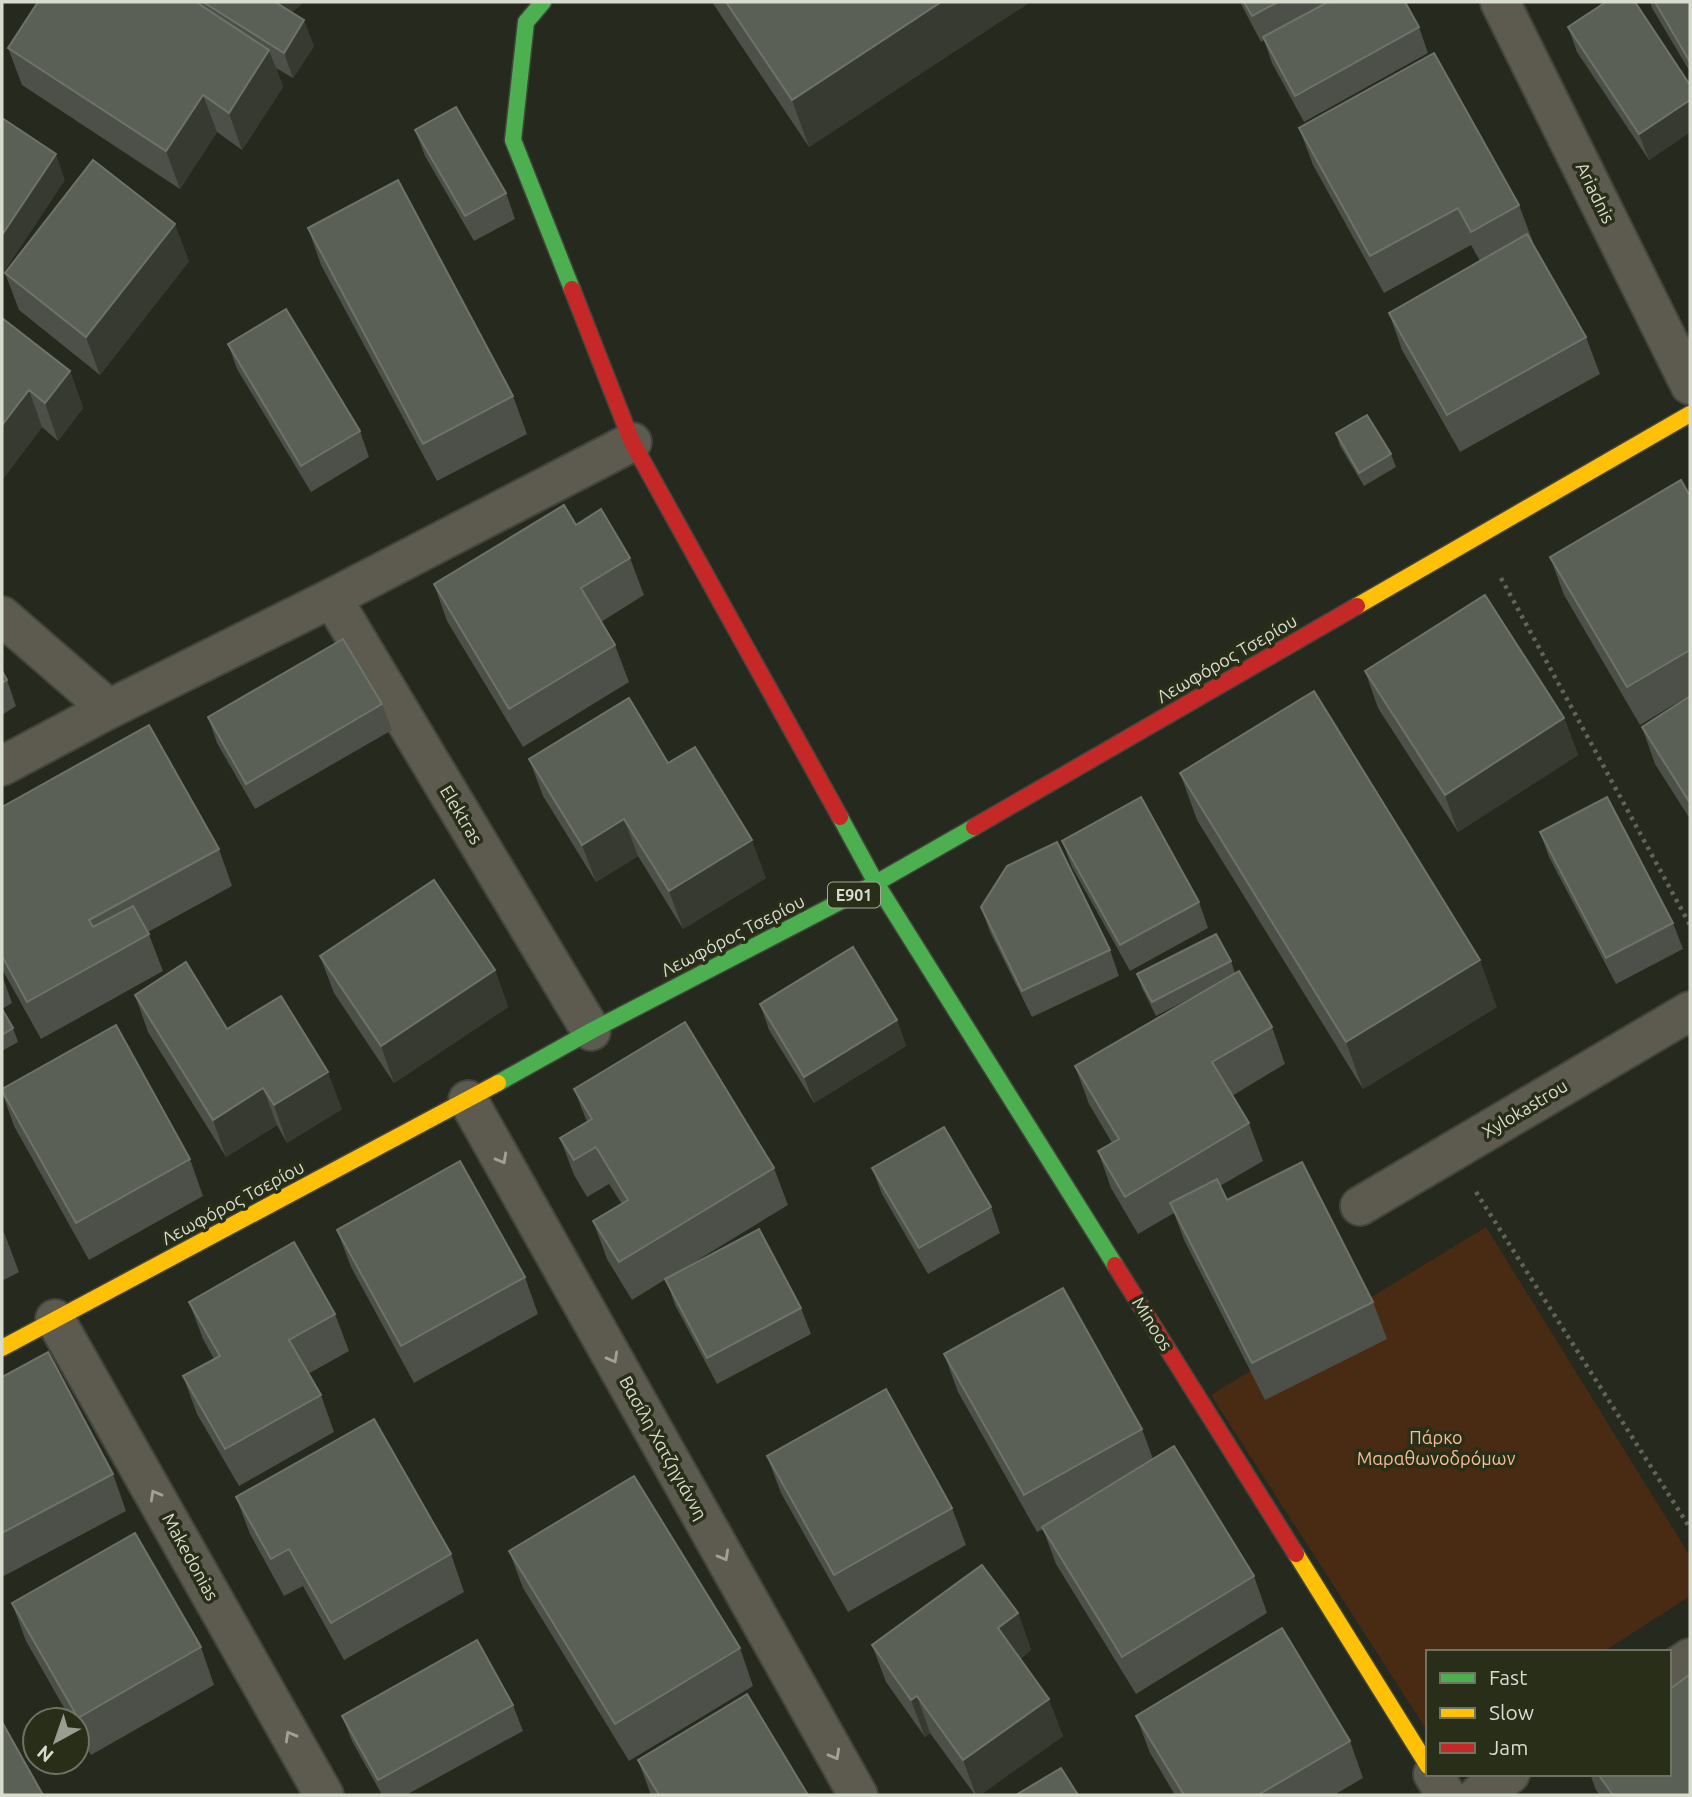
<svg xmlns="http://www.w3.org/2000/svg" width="1692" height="1797" font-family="Ubuntu,sans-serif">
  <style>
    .green { fill: #492b13 }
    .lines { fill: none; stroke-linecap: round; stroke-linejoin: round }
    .street-casing { stroke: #42453b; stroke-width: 42 }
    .fast-casing { stroke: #42453b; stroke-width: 19 }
    .slow-casing { stroke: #42453b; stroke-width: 19 }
    .jam-casing { stroke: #42453b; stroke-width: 19 }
    .path { stroke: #646259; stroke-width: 4.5; stroke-dasharray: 3.5 5; stroke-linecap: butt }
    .street { stroke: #5d5b4f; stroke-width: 38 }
    .fast { stroke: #4caf50; stroke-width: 16 }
    .slow { stroke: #ffc107; stroke-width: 16 }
    .jam { stroke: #c62828; stroke-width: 16 }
    .wall { fill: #4c5048 }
    .shaded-wall { fill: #363a31 }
    .building { fill: #5b6057; stroke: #6e736a; stroke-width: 2 }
    .oneway { stroke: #a1a295 }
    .labels { text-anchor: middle; stroke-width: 7; stroke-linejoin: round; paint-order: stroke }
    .shield { fill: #292e19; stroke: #a4a898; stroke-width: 2 }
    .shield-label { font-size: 16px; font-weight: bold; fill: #d8dccf }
    .street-label { font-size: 18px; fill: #d8dccf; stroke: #292e19 }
    .park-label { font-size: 18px; fill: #f8bb93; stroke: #292e19 }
  </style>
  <rect width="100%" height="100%" fill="#26291e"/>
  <polygon class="green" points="1486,1227 1690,1556 1690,1596 1603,1652 1428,1652 1428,1732 1211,1395"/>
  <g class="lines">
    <defs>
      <g id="street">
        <polyline points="1500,2 1690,385"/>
        <polyline points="332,598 591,1031"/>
        <polyline points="2,616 109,709"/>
        <polyline points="2,766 109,709 332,598 632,442"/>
        <polyline points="468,1100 858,1795"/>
        <polyline points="1360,1206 1690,1011"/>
        <polyline points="55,1319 324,1795"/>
        <polyline points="1669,1672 1690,1658"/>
        <polyline points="1433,1774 1446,1795"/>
        <polyline points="1478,1795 1510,1774"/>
      </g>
      <g id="fast">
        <polyline points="543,2 526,22 513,140 572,289"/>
        <polyline points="840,817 876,883 1115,1265"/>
        <polyline points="498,1083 591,1031 876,883 974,827"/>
      </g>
      <g id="slow">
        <polyline points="1357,606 1690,414"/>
        <polyline points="2,1348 498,1083"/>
        <polyline points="1296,1554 1428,1766"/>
      </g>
      <g id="jam">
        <polyline points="572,289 632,442 840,817"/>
        <polyline points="974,827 1357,606"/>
        <polyline points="1115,1265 1296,1554"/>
      </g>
    </defs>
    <use href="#street" class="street-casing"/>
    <use href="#fast" class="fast-casing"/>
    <use href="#slow" class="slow-casing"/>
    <use href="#jam" class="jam-casing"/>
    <g class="path">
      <polyline points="1501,578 1690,925"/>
      <polyline points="1476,1192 1690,1528"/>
    </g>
    <use href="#street" class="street"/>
    <use href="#fast" class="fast"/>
    <use href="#slow" class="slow"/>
    <use href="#jam" class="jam"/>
  </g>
  <g class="wall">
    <polygon points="38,2 304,2 292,12 314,46 293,78 276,68 283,87 242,150 217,132 180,189 22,85 8,48"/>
    <polygon points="712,2 1030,2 809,147"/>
    <polygon points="1240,2 1405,2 1419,27 1428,53 1304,122 1272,63 1264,40 1261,42"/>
    <polygon points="1650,2 1690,2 1690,72 1652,8"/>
    <polygon points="1568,27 1690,85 1690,132 1649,160 1577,52"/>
    <polygon points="1299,128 1519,205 1533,242 1532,242 1586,337 1600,374 1460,452 1402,350 1389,313 1480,261 1471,245 1384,293 1313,165"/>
    <polygon points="415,130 506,193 515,219 474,241 425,156"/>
    <polygon points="308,228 513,396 527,434 437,481 321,265"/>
    <polygon points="189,261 100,375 19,310 5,273"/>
    <polygon points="2,318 70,371 83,408 58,441 42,427 2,480"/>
    <polygon points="228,344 360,431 369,457 311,492 237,369"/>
    <polygon points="1336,433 1391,454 1396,467 1364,486 1340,446"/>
    <polygon points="1690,496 1690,695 1640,725 1564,595 1550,557"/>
    <polygon points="576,525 630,558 644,595 601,622 615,645 629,682 523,747 447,621 434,584"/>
    <polygon points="2,671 7,680 16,706 2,715"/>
    <polygon points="1365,671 1564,718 1578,755 1458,832 1378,708"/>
    <polygon points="1690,696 1690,819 1655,764 1642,727"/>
    <polygon points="382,704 392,730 255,809 217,743 208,717"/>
    <polygon points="529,759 668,763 766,878 683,929 638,856 596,882 543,796"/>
    <polygon points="1180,773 1497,1007 1363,1089 1197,820"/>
    <polygon points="2,807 219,849 232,886 148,932 163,971 41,1039 2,969"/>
    <polygon points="1540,832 1673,923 1683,949 1616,984 1549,857"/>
    <polygon points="1062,841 1199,902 1208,928 1130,971 1072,867"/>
    <polygon points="981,907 1110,950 1119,976 1032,1017 990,932"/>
    <polygon points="320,956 495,970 508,1007 394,1083 334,993"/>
    <polygon points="1231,961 1235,973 1272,1027 1285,1064 1232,1096 1249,1123 1263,1161 1220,1186 1227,1200 1373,1302 1387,1339 1265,1400 1184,1240 1174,1213 1138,1234 1111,1188 1098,1151 1112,1143 1089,1104 1075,1066 1223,981 1156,1016 1142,988 1137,974"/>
    <polygon points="2,975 12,1003 2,1009"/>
    <polygon points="135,995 227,1029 342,1109 287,1143 277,1125 226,1157 148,1032"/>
    <polygon points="760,1004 897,1020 906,1046 814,1103 769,1030"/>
    <polygon points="2,1009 13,1028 18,1042 2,1051"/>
    <polygon points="574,1089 774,1168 788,1205 670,1277 801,1308 811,1334 717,1384 675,1305 666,1279 632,1300 607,1259 593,1221 622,1204 609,1184 587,1197 574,1175 560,1138 587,1122"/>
    <polygon points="2,1092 190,1159 203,1196 89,1260 14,1126"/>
    <polygon points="872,1168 991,1207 1000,1233 928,1274 882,1194"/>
    <polygon points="2,1229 5,1235 19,1272 2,1281"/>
    <polygon points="337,1230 525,1277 538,1314 414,1383 351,1267"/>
    <polygon points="189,1302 335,1314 349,1351 308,1374 321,1395 334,1432 239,1486 197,1414 183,1376 214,1359 203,1339"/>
    <polygon points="944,1354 1142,1429 1153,1459 1254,1576 1267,1613 1136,1694 1056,1564 1043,1529 1037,1532 958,1392"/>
    <polygon points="2,1377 113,1474 126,1511 2,1577"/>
    <polygon points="767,1456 952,1508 966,1545 848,1612 781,1493"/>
    <polygon points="236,1497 451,1554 464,1592 344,1660 303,1586 284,1596 250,1534"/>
    <polygon points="509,1551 740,1648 753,1686 629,1761 523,1588"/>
    <polygon points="12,1603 201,1647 214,1685 91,1755 77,1730 77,1720 71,1720 26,1641"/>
    <polygon points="1018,1613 1031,1650 1020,1659 1063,1736 980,1795 975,1795 930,1733 925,1737 886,1682 872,1645"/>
    <polygon points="513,1705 523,1731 406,1795 382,1795 352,1741 342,1716"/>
    <polygon points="1136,1716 1350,1741 1363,1778 1334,1795 1175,1795 1150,1753"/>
    <polygon points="638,1760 808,1795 651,1795"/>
    <polygon points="1590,1774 1669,1774 1690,1795 1600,1795 1596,1790"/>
  </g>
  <g class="shaded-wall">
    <polygon points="280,2 304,2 286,18"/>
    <polygon points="941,2 1030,2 809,147 792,100"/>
    <polygon points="304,20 314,46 293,78 284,53"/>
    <polygon points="269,50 283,87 242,150 229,113"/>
    <polygon points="203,95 217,132 180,189 166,151"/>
    <polygon points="1690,100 1690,132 1649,160 1639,134"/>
    <polygon points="56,154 65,180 2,275 2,235"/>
    <polygon points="175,224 189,261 100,375 86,337"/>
    <polygon points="70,371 83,408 58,441 45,403"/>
    <polygon points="29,390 42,427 2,480 2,425"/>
    <polygon points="1564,718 1578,755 1458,832 1445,795"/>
    <polygon points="624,819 638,856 596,882 582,845"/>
    <polygon points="752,840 766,878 683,929 669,891"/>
    <polygon points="1480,960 1497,1007 1363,1089 1346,1042"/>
    <polygon points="495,970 508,1007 394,1083 381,1046"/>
    <polygon points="897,1020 906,1046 814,1103 804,1077"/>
    <polygon points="328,1072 342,1109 287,1143 274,1105"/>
    <polygon points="263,1088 277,1125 226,1157 213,1120"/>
    <polygon points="1018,1613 1031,1650 1011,1665 998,1628"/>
    <polygon points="917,1696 930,1733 925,1737 911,1700"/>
    <polygon points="1049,1699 1063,1736 980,1795 976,1795 963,1760"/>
  </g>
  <g class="building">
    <polygon points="38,2 196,2 269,50 229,113 203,95 166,151 8,48"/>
    <polygon points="203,2 275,2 304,20 284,53"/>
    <polygon points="726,2 941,2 792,100"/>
    <polygon points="1244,2 1278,2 1252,16"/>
    <polygon points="1328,2 1405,2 1419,27 1295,96 1263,37"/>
    <polygon points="1606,2 1635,2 1690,85 1690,100 1639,134 1568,27"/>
    <polygon points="1655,2 1690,2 1690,62"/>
    <polygon points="1434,53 1519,205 1471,232 1458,208 1370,256 1299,128"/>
    <polygon points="456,107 506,193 465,216 415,130"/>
    <polygon points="2,118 56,154 2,235"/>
    <polygon points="93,160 175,224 86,337 5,273"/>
    <polygon points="398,180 513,396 423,444 308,228"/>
    <polygon points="1527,234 1586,337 1447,415 1389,313"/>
    <polygon points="286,309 360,431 301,466 228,344"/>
    <polygon points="2,318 70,371 45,403 29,390 2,425"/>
    <polygon points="1367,415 1391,454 1359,473 1336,433"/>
    <polygon points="1681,480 1690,496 1690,650 1627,687 1550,557"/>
    <polygon points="564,505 576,525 601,509 630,558 581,588 615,645 509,709 434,584"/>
    <polygon points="1485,595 1564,718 1445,795 1365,671"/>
    <polygon points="343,639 382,704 246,784 208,717"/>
    <polygon points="2,671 7,680 2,683"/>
    <polygon points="1314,691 1480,960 1346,1042 1180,773"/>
    <polygon points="1690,696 1690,803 1642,727"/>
    <polygon points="629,698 668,763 695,747 752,840 669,891 624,819 582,845 529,759"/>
    <polygon points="149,725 219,849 89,920 93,927 133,906 149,934 27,1002 2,956 2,807"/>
    <polygon points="1141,797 1199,902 1120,945 1062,841"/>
    <polygon points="1607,797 1673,923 1606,958 1540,832"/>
    <polygon points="1057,842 1110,950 1022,991 981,907 1007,866"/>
    <polygon points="434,880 495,970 381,1046 320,956"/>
    <polygon points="1216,934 1231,961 1152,1002 1137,974"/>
    <polygon points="853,947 897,1020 804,1077 760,1004"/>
    <polygon points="186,962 227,1029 281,996 328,1072 274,1105 263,1088 213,1120 135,995"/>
    <polygon points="1239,971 1272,1027 1212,1062 1249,1123 1125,1197 1098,1151 1119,1139 1075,1066"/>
    <polygon points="2,1009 13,1028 2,1035"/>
    <polygon points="685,1022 774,1168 619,1262 593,1221 628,1200 596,1147 574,1160 560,1138 592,1119 574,1089"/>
    <polygon points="116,1025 190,1159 76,1223 2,1091 2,1089"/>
    <polygon points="944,1127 991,1207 919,1248 872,1168"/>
    <polygon points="460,1161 525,1277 401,1346 337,1230"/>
    <polygon points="1302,1162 1373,1302 1252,1363 1170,1203 1217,1179 1227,1200"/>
    <polygon points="759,1229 801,1308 707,1358 665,1279"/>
    <polygon points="294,1242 335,1314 289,1340 321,1395 225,1449 183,1376 220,1356 189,1302"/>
    <polygon points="1063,1288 1142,1429 1024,1495 944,1354"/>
    <polygon points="48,1352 113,1474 2,1533 2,1377"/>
    <polygon points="886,1389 952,1508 834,1575 767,1456"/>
    <polygon points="374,1419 451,1554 331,1623 289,1549 271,1559 236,1497"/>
    <polygon points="1174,1446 1254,1576 1122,1657 1042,1527"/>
    <polygon points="634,1476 740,1648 615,1724 509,1551"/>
    <polygon points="135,1533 201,1647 78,1718 12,1603"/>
    <polygon points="982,1565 1018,1613 998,1628 1049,1699 963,1760 917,1696 911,1700 872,1645"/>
    <polygon points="1282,1628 1350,1741 1258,1795 1184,1795 1136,1716"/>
    <polygon points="477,1640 513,1705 378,1780 342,1716"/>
    <polygon points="1690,1674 1690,1795 1613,1795 1598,1774 1669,1774 1669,1690"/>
    <polygon points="747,1694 808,1795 659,1795 638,1760"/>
    <polygon points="2,1722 43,1795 2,1795"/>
    <polygon points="1061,1768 1078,1795 1016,1795"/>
  </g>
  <defs><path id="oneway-chevron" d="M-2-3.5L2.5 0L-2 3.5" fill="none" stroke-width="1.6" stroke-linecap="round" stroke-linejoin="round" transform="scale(1.75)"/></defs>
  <g class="oneway">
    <use href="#oneway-chevron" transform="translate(502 1159) rotate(61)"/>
    <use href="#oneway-chevron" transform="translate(613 1358) rotate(61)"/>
    <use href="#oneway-chevron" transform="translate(155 1495) rotate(-119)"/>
    <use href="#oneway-chevron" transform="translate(724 1556) rotate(61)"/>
    <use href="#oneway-chevron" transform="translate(290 1736) rotate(-119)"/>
    <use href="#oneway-chevron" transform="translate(835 1755) rotate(61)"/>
  </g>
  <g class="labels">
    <rect class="shield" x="828" y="882.5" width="52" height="25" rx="5"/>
    <g class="shield-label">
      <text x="854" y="901">E901</text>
    </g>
    <g class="street-label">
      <text transform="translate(1595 193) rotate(64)" y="6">Ariadnis</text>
      <text transform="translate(1227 659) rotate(-30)" y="6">Λεωφόρος Τσερίου</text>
      <text transform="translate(461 815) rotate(59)" y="6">Elektras</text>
      <text transform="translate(733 936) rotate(-27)" y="6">Λεωφόρος Τσερίου</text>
      <text transform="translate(1525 1109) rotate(-31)" y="6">Xylokastrou</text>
      <text transform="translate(233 1203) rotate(-28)" y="6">Λεωφόρος Τσερίου</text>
      <text transform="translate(1152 1324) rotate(58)" y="6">Minoos</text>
      <text transform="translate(663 1448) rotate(61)" y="6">Βασίλη Χατζηγιάννη</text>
      <text transform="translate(190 1557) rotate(61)" y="6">Makedonias</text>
    </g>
    <g class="park-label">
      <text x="1436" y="1444">Πάρκο<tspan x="1436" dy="21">Μαραθωνοδρόμων</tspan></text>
    </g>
  </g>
  <rect width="1692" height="1797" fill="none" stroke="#d8dccf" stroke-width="7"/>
  <rect x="1426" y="1650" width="245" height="126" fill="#292e19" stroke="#6f7462" stroke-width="2"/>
  <rect x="1440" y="1673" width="35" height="10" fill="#4caf50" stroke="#6f7462" stroke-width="2"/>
  <text x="1489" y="1685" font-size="21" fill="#d8dccf">Fast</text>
  <rect x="1440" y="1708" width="35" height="10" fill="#ffc107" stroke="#6f7462" stroke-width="2"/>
  <text x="1489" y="1720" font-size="21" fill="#d8dccf">Slow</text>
  <rect x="1440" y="1743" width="35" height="10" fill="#c62828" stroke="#6f7462" stroke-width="2"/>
  <text x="1489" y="1755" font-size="21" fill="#d8dccf">Jam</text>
  <g transform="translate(56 1741) rotate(220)"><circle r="33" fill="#292e19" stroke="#6f7462" stroke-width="2"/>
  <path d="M0-5L12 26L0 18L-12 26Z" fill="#9a9d91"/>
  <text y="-10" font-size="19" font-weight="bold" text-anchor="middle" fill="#d8dccf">N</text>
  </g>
</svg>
